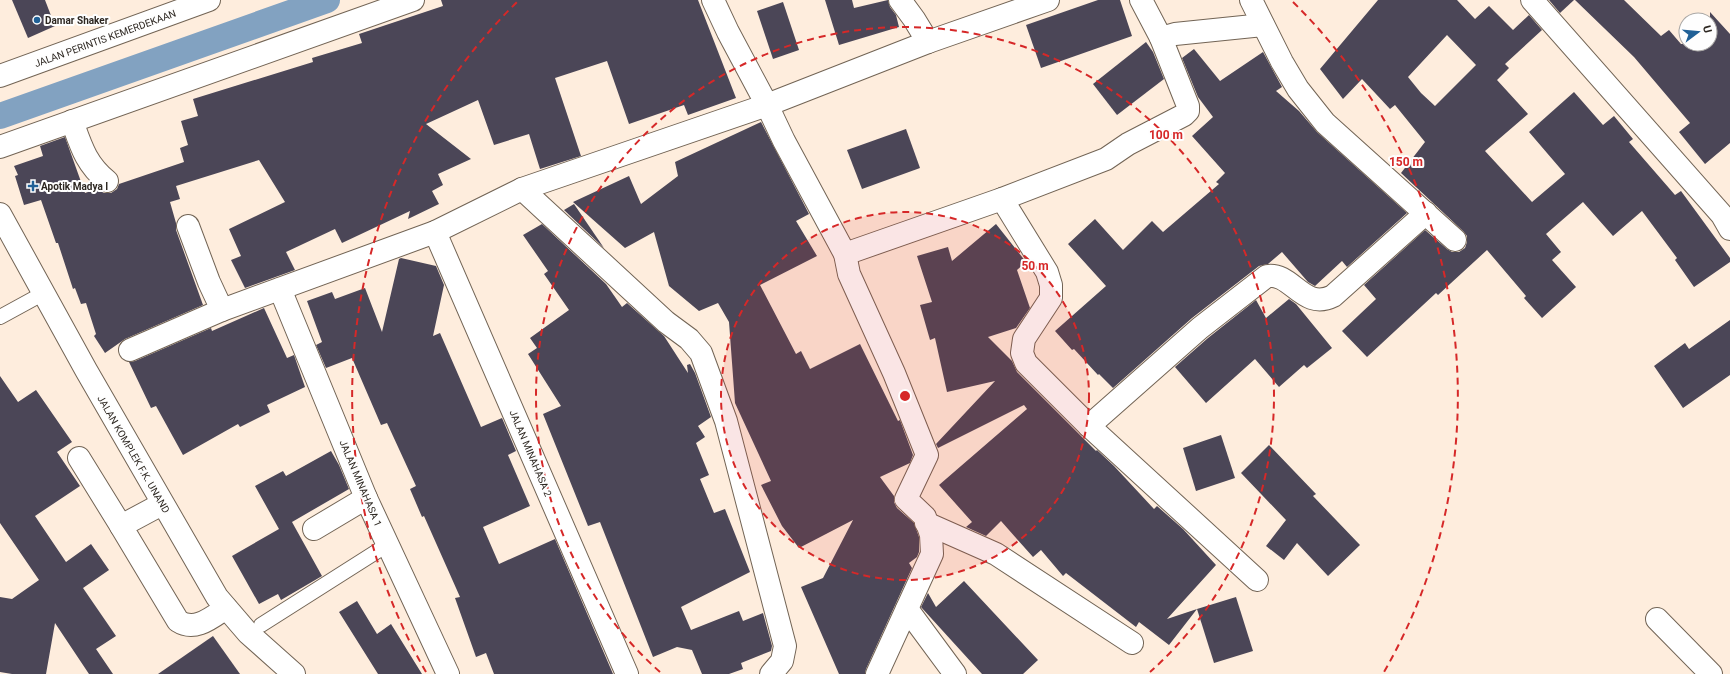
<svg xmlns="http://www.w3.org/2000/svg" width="1730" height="674" font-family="Roboto,sans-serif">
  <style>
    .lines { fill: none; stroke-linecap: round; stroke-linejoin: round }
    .canal { stroke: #82a2c1; stroke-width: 26 }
    .building { fill: #4b4657; fill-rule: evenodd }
    .lane-casing { stroke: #726455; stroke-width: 16 }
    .street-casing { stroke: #726455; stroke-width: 24 }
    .secondary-casing { stroke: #726455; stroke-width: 24 }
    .lane { stroke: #fff; stroke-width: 14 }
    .street { stroke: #fff; stroke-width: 22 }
    .secondary { stroke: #fff; stroke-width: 22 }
    .ring { fill: none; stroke: #d62828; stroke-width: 2; stroke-dasharray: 7 5 }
    .poi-dot { fill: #216197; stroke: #fefefe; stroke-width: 1.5 }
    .labels { text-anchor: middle; stroke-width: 4; stroke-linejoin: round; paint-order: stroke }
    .poi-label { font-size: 10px; font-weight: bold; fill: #2d2721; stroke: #fefefe; text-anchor: start }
    .street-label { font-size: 10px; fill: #2d2721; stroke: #fefefe }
    .centre { fill: #d62828; stroke: #fefefe; stroke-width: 2 }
    .ring-label { font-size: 12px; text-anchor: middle; font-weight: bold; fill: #d62828; stroke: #fefefe; stroke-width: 4; stroke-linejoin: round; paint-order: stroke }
  </style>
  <rect width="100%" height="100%" fill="#feeddd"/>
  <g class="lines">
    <polyline class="canal" points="0,116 327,0"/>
  </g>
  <g class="building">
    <polygon points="12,0 45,0 55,26 28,38"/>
    <polygon points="441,0 698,0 736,98 688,115 684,105 629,124 607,61 555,78 581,156 540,169 529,134 494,145 478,100 426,124 471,159 438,174 443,185 432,191 439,204 408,219 410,211 342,243 335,229 286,252 295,270 245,288 231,260 241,256 229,229 285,202 259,160 176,186 180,199 170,202 176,223 176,230 203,305 125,339 105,353 94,336 96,334 86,303 81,304 75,288 73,289 58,243 56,243 41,200 24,205 15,176 18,175 14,166 43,156 40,146 65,137 85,193 97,189 104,193 111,193 117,189 119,184 184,162 180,148 188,145 181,121 198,116 193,99 313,62 312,58 362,43 359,34 443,6"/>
    <polygon points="825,0 852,0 854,8 888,0 890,7 896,15 899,27 839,45"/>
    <polygon points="1098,0 1120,0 1132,36 1041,68 1026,25"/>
    <path d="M1378,0H1457L1475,19L1489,6L1513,30L1529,15L1542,30L1505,64L1509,68L1497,80L1528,114L1485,151L1532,202L1565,174L1529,132L1574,92L1603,125L1614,116L1633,139L1629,142L1675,195L1681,191L1730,258V262L1694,287L1675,260L1677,258L1642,211L1613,236L1583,202L1546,234L1561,252L1552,260L1576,287L1542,318L1524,298L1526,296L1487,250L1438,295L1436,293L1367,357L1342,331L1376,299L1364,285L1425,230L1447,249L1452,252H1459L1465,248L1467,242V236L1463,231L1401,173L1425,142L1395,105L1390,109L1362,79L1343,99L1320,69ZM1447,35L1476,65L1435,106L1421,93L1408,77Z"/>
    <polygon points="1549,0 1574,0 1560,13"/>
    <polygon points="1575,0 1624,0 1661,36 1669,30 1681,44 1710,44 1710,12 1730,34 1730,143 1705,164 1679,132 1690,123 1634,57"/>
    <polygon points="783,2 799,50 773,59 757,11"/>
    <polygon points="1146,42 1153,52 1164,79 1117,115 1093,84"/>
    <polygon points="1194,49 1220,81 1263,52 1282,87 1276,91 1299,111 1317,132 1407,213 1347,267 1342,261 1315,286 1308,282 1282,252 1268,264 1259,266 1192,318 1113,388 1099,374 1098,375 1074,349 1072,350 1055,331 1106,286 1068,244 1095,219 1123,250 1152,221 1163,232 1219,184 1216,182 1225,173 1192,136 1213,117 1198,97 1182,58"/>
    <polygon points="761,122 809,214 796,221 817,256 760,285 796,354 801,351 810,369 860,344 898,421 900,420 913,455 910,463 880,477 894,496 894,502 897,508 914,523 919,537 919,552 917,557 909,563 912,568 866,669 865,674 839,674 801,587 823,578 853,520 799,548 782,526 761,485 771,481 735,403 729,322 718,303 699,311 669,286 654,232 625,248 573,202 629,176 641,204 678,176 675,162"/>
    <polygon points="906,129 920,168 862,189 847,150"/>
    <polygon points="574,204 604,248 564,210"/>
    <polygon points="542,224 606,284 622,307 627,303 664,336 688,373 687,365 690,364 695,373 711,417 698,426 705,437 696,443 709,475 700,479 714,513 725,509 750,572 681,607 691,630 739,611 743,621 763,613 772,646 771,651 741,663 743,669 729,674 702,674 692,650 677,647 653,657 600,522 588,526 543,414 561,406 528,354 537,348 530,338 569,310 544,274 548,271 523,235"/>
    <polygon points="996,224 1026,262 1017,270 1030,308 1016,328 988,337 1012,361 1017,372 1096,451 1097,450 1114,466 1154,509 1157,506 1183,529 1216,565 1167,619 1197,609 1169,645 1139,622 1136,627 1066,573 1063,576 1041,550 1033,557 1001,521 986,536 966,527 972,522 939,485 1027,409 1024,405 938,448 936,444 995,381 947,392 935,338 930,340 920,305 932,302 917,256 948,247 952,261"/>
    <polygon points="401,258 436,266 444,285 433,336 440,333 481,427 502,418 516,451 508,455 530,506 483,527 499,564 555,539 613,674 494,674 486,653 476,657 455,598 460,597 424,516 422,517 410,489 416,486 387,423 381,425 352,358 326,368 316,345 322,342 307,301 332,292 335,299 365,288 382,332 399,259"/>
    <polygon points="1289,299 1296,304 1332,348 1307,368 1304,365 1279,387 1255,359 1206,403 1175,367 1208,338 1256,300 1266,318"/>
    <polygon points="264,308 287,358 294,355 305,387 267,405 270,412 240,427 238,424 183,455 156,406 151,408 129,362 135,361 211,328 212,331"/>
    <polygon points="1730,320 1730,375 1683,408 1654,366 1685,343 1689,349"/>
    <polygon points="0,376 18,402 36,390 72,442 57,452 80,486 35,516 66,562 91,544 109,570 83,588 116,636 96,649 113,674 89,674 55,623 46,674 12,674 0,672 0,597 12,599 39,580 0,523"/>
    <polygon points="1221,435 1235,478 1196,491 1183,448"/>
    <polygon points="1269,445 1316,494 1313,496 1360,545 1328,576 1297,543 1284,560 1266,546 1286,520 1241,473"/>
    <polygon points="331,451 339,465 349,489 292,522 322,576 281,600 278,594 259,604 232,556 279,529 255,486 283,471 286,476"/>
    <polygon points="964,581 1038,660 1023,674 982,674 921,607 928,593 936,607"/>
    <polygon points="1236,597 1253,651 1214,663 1197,609"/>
    <polygon points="357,601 377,634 391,624 422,674 378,674 339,612"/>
    <polygon points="213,636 240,674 158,674"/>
  </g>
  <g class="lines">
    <defs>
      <g id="lane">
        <polyline points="0,317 44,293"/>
        <polyline points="261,625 387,545"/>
      </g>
      <g id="street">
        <polyline points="713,0 728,32 767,105 784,141 845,254 849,274 894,373 927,455 906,499 925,517 931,535 932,554 877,674"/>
        <polyline points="900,0 914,19 928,42"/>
        <polyline points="1141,0 1161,38 1175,34 1263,25"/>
        <polyline points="1251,0 1282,62 1298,89 1325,123 1455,240"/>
        <polyline points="1532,0 1722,215 1730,229"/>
        <path d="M72,121C81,146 86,164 107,181"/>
        <polyline points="0,147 413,0"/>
        <polyline points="522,189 666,322 689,339 701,353 726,421 785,646 782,661 771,674"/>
        <polyline points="1002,199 1047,272 1051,285 1051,298 1024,339 1022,353 1026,363 1089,426 1257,580"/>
        <polyline points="0,214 86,370 217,597 248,633 294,674"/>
        <polyline points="188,226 209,282 222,310"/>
        <polyline points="435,232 627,674"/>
        <polyline points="845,254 1002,199 1106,159 1128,144 1184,115 1188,111 1188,106 1161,38"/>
        <polyline points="280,289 366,498 448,674"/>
        <polyline points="130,350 222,310 435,232 522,189 767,105 928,42 1048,0"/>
        <path d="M1089,426L1200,328L1267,276C1292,272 1303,311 1333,296L1426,213"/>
        <polyline points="79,458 121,526"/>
        <path d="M162,504L121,526L178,621C195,632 211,618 226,608"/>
        <polyline points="926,523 996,554 1132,643"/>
        <polyline points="314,529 366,498"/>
        <polyline points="907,609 955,674"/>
        <polyline points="1657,619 1711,674"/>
      </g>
      <polyline id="secondary" points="0,76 209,0"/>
    </defs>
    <use href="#lane" class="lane-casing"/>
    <use href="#street" class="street-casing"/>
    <use href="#secondary" class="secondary-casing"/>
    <use href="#lane" class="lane"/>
    <use href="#street" class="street"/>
    <use href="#secondary" class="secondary"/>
  </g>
  <circle cx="905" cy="396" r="184" fill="#d62828" fill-opacity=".12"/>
  <g class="ring">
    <circle cx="905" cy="396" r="184"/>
    <path d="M660 672A369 369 0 1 1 1150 672"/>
    <path d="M426 672A553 553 0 0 1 517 2M1293 2A553 553 0 0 1 1384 672"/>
  </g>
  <g class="poi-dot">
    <circle cx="37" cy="20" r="4"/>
    <path d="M31 180h4v4h4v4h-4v4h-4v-4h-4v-4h4z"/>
  </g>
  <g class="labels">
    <g class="poi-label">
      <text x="45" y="24">Damar Shaker</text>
      <text x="41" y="190">Apotik Madya I</text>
    </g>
    <g class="street-label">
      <text transform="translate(105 38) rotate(-20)" y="4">JALAN PERINTIS KEMERDEKAAN</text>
      <text transform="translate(531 453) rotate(67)" y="4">JALAN MINAHASA 2</text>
      <text transform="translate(134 454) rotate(60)" y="4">JALAN KOMPLEK F.K. UNAND</text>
      <text transform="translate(361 483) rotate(67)" y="4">JALAN MINAHASA 1</text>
    </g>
  </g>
  <circle cx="905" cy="396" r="6" class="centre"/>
  <g class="ring-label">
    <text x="1166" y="139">100 m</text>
    <text x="1406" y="166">150 m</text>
    <text x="1035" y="270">50 m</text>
  </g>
  <g transform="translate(1698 32) rotate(74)"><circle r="19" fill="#fefefe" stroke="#aaa8a6"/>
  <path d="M0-3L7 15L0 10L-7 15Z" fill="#216197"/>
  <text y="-6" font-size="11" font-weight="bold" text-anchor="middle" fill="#2d2721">U</text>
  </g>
</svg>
